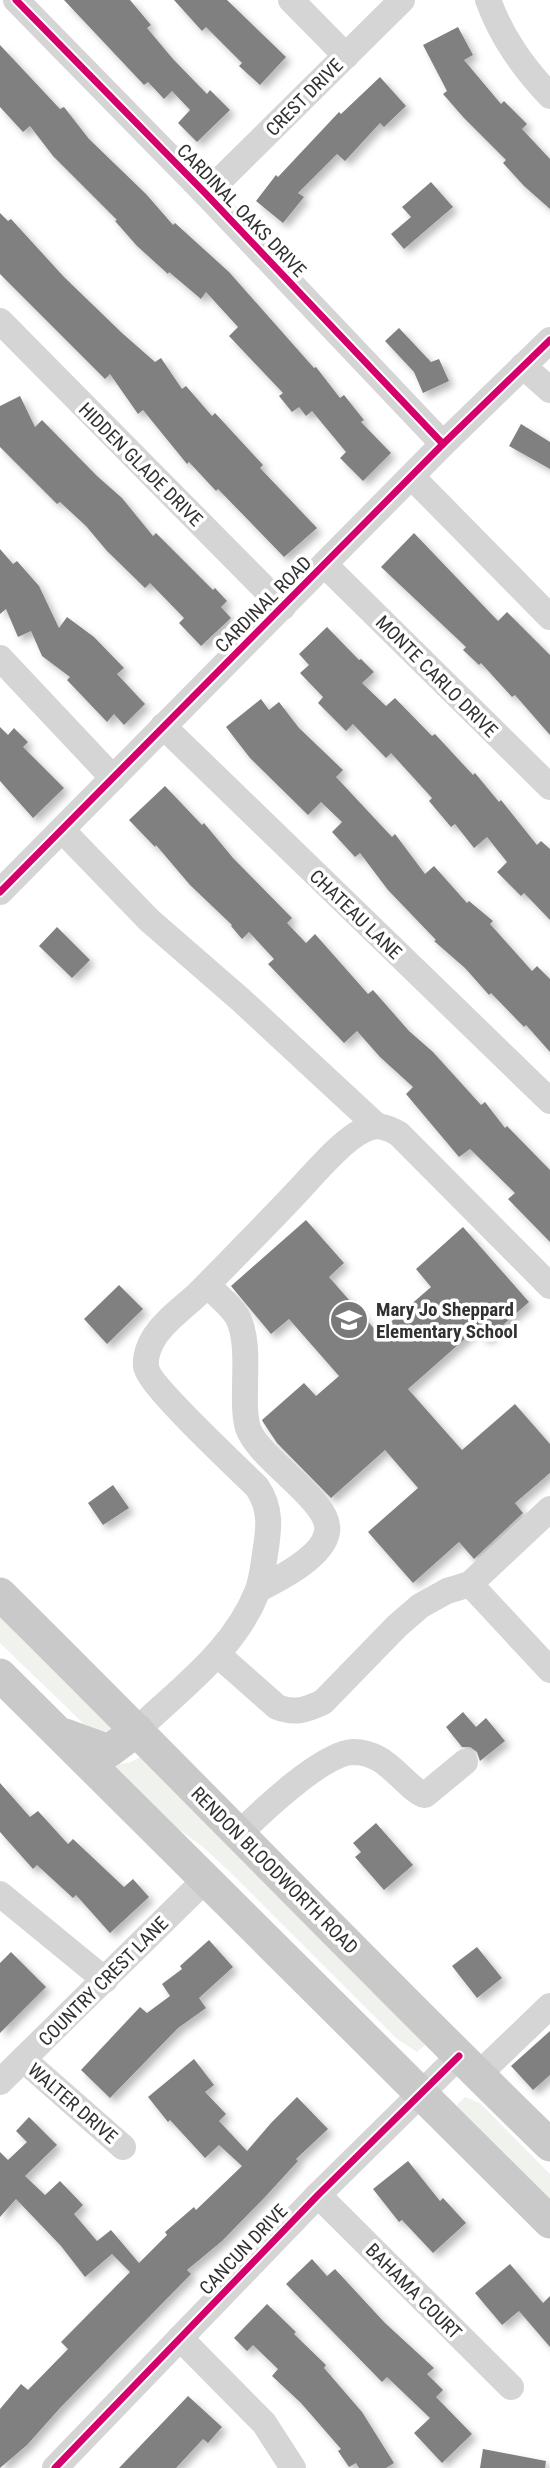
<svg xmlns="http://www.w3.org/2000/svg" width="550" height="2468" font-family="'Roboto Condensed',sans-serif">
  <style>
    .green { fill: #f0f3ed }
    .building { fill: #808080; filter: url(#shadow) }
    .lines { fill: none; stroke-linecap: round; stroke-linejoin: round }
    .minor { stroke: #d5d5d5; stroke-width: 26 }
    .major { stroke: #c9c9c9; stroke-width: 33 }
    .cycleway-casing { stroke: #fff; stroke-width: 11 }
    .cycleway { stroke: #d6006c; stroke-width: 7 }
    .labels { text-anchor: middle; stroke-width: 7; stroke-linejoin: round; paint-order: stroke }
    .street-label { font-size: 19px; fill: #313131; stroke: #fff }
    .poi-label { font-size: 19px; font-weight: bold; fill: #313131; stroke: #fff; text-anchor: start }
  </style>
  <defs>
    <filter id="shadow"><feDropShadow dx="5" dy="5" stdDeviation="3.5" flood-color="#0004"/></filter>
  </defs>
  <rect width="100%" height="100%" fill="#fff"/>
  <g class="green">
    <polygon points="0,1612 113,1727 105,1734 84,1724 0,1643"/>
    <path d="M143,1755L425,2045L417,2052L397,2039L231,1873L203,1847L160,1816L106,1762C121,1765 130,1765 143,1755Z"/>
    <polygon points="465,2097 480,2103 550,2174 550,2205 459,2111 457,2105"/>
  </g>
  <g class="building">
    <polygon points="64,0 130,0 151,25 147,28 173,59 207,94 210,90 230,110 197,142 178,123 190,110 172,91 164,99 148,82 144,85"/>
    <polygon points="174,0 227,0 286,57 260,85 239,66 242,63 206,27 202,31"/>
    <polygon points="458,27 473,55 464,60 501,104 504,101 527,124 522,129 550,159 550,209 524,186 503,163 506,160 464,118 443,94 447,91 423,45"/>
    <polygon points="0,45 60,109 64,107 89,139 146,194 173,225 175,223 229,272 314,368 316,367 340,398 344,395 364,420 361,422 391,453 363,481 340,458 346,452 312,411 306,416 299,407 292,412 279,396 283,393 229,336 238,327 206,292 201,299 169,272 168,274 137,246 115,221 117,220 53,156 30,126 23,132 0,107"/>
    <polygon points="380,77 406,106 384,127 380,123 345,161 337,154 298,193 304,197 283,223 256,201 276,175 278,177 339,112 341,114"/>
    <polygon points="431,182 453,207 404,249 391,234 411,217 402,207"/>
    <polygon points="0,213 8,221 11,219 64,277 122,333 155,362 161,358 182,389 186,386 212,416 215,413 263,465 260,468 317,528 284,557 218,489 216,491 189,462 187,464 143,410 138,414 110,374 105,379 0,274"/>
    <polygon points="399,328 431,362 439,359 449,381 423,393 414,372 385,341"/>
    <polygon points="20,396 35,427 42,420 97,476 122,498 153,536 156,533 213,590 215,588 227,601 221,607 231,618 201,646 179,623 184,618 150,583 145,588 107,551 86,526 60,502 57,504 0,447 0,406"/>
    <polygon points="521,424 550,442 550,469 509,446"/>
    <polygon points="414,533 498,621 507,612 550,655 550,735 515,695 512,697 481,663 479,665 463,650 466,647 381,567"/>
    <polygon points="0,549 13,564 17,561 39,586 59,628 67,617 94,637 124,668 117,674 145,704 124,725 114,714 107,722 67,680 70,677 42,656 31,631 18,637 6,609 0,614"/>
    <polygon points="327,627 359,660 361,659 374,672 362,683 386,706 395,698 432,736 435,734 473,775 475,773 499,802 501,800 537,845 541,841 550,849 550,920 524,893 521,896 497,872 507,862 487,837 474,848 455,824 451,827 429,801 432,798 391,753 386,758 353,724 346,731 318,703 323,697 300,673 309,665 299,654"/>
    <polygon points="261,699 269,710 279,702 299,728 343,770 336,777 392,837 395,834 425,874 434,866 467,903 469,901 493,921 490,924 532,971 537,966 550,979 550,1052 526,1025 524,1027 491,993 489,995 465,968 434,941 436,940 388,890 360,853 355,857 332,832 342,822 321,802 308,815 250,758 226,727"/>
    <polygon points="0,727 8,735 14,728 28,742 23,747 64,788 33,818 0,781"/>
    <polygon points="165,786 202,825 204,823 233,858 292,918 287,923 306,943 315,934 368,994 373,990 409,1031 433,1052 481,1105 485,1102 505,1128 507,1126 550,1170 550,1242 508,1199 515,1193 470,1149 459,1157 406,1094 413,1087 380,1057 357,1031 344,1043 268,964 274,959 249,932 242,939 231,926 232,925 190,885 156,845 155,847 129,820"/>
    <polygon points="57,927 90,960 72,978 39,946"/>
    <polygon points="306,1220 344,1263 329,1277 378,1333 431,1287 416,1269 463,1227 529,1302 486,1340 476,1329 408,1389 462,1450 515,1404 550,1444 550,1473 515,1503 523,1513 474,1559 459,1542 413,1583 368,1532 418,1488 385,1450 331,1498 277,1443 263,1422 262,1420 304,1383 316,1396 339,1376 289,1319 271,1334 231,1286"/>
    <polygon points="119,1285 143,1309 107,1344 84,1319"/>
    <polygon points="113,1485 129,1508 103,1525 88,1503"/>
    <polygon points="463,1712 476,1727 486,1718 505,1741 480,1761 477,1752 470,1747 462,1747 446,1727"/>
    <polygon points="0,1783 30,1817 38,1811 68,1844 73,1839 124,1887 133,1879 149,1897 110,1933 76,1895 73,1898 37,1865 33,1869 0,1832"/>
    <polygon points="376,1823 413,1865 384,1890 355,1857 361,1852 353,1843"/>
    <polygon points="209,1940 233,1967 199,1998 206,2008 178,2028 110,2098 81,2070 140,2007 147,2013 170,1996 162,1984 182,1969 180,1966"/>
    <polygon points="477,1947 502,1978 477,1998 452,1966"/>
    <polygon points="11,1952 46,1987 0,2033 0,1963"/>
    <polygon points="550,2031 550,2075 533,2090 511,2066"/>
    <polygon points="194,2059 214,2085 205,2092 226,2114 219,2121 247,2151 271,2123 297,2097 328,2129 296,2159 298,2161 265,2197 222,2241 187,2270 191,2274 60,2408 27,2445 0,2468 0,2409 21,2384 28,2390 68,2349 61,2342 130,2272 112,2254 85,2277 61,2246 16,2199 0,2217 0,2152 8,2160 27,2142 16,2131 29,2117 57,2145 25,2176 45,2195 60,2181 83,2205 74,2214 97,2241 111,2230 139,2263 167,2235 165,2232 194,2207 196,2210 242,2166 219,2145 205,2158 170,2120 168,2122 148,2097"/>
    <polygon points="408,2161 440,2201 443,2198 466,2223 433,2253 402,2220 399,2222 373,2189"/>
    <polygon points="312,2259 327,2276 335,2269 385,2323 434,2368 427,2374 443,2390 436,2397 472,2434 442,2463 414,2433 430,2418 387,2377 382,2382 286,2284"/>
    <polygon points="510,2264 543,2303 550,2296 550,2347 519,2311 502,2325 475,2293"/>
    <polygon points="267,2304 296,2332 294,2334 326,2365 324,2368 362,2412 394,2463 386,2468 359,2468 356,2463 349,2467 338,2451 341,2449 301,2403 272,2376 278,2369 253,2345 247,2351 234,2338"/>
    <polygon points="188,2396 222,2427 208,2443 203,2439 176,2468 119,2468"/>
    <polygon points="483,2449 546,2461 545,2468 480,2468"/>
  </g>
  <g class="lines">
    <g class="minor">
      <polyline points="16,0 206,194 443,444"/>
      <polyline points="291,0 346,56"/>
      <path d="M488,0C502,38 523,67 550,96"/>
      <polyline points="206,194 402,0"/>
      <polyline points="0,321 283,607"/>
      <polyline points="523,366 550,390"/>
      <polyline points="412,477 550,617"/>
      <polyline points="325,565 550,787"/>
      <polyline points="0,658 113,778"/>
      <polyline points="163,726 550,1101"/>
      <polyline points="62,830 149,920 241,1000 377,1126"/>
      <polyline points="0,892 443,444 550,340"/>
      <path d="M207,1285C217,1295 229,1304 237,1316C248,1336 245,1368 245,1390C245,1402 244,1416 248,1428C259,1460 333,1502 327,1532C323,1557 279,1579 259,1589"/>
      <polyline points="470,1584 550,1670"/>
      <path d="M217,1654L277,1707C295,1714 306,1710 323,1702L397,1626L420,1606L447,1591L470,1584L550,1509"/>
      <path d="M137,1730C181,1688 235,1649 257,1592C262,1580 263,1567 265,1554C269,1529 272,1509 257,1487C239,1469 147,1384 146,1366C145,1356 150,1344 155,1336C167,1318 186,1306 201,1291C233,1258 266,1225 297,1192C314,1174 342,1140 364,1130C376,1123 387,1127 399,1134L550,1286"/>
      <path d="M240,1833C261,1812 323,1753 353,1752C362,1752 372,1755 379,1759C394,1767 414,1793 425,1795L465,1762"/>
      <polyline points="0,1894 105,1980"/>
      <polyline points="24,2060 123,2147"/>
      <polyline points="478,2075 550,2006"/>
      <polyline points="0,2082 206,1879"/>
      <polyline points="318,2195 511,2387"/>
      <polyline points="180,2338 264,2423 293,2468"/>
      <polyline points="55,2468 318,2195 459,2056"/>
    </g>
    <g class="major">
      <path d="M0,1594C185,1777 364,1964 550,2145"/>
      <polyline points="0,1675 550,2222"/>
      <polyline points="65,1735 109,1751 137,1730"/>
    </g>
    <defs>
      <g id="cycleway">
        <polyline points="16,0 206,194 443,444"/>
        <polyline points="0,892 443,444 550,340"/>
        <polyline points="55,2468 318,2195 459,2056"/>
      </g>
    </defs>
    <use href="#cycleway" class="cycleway-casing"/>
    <use href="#cycleway" class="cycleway"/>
  </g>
  <defs>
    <symbol id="school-disc" viewBox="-11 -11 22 22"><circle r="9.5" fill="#797979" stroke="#fff"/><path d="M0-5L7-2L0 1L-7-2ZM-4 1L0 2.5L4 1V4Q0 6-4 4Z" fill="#fff"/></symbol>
  </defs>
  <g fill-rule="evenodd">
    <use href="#school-disc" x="327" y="1298" width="44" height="44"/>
  </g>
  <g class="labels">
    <g class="street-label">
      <text transform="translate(304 97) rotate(-45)" y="7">CREST DRIVE</text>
      <text transform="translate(242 210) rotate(46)" y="7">CARDINAL OAKS DRIVE</text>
      <text transform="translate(141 464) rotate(45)" y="7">HIDDEN GLADE DRIVE</text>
      <text transform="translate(263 604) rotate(-45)" y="7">CARDINAL ROAD</text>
      <text transform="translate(437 676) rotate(45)" y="7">MONTE CARLO DRIVE</text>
      <text transform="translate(356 914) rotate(44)" y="7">CHATEAU LANE</text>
      <text transform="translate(275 1870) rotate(45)" y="7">RENDON BLOODWORTH ROAD</text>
      <text transform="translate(103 1981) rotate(-45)" y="7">COUNTRY CREST LANE</text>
      <text transform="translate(73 2103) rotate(41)" y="7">WALTER DRIVE</text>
      <text transform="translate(243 2249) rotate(-46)" y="7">CANCUN DRIVE</text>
      <text transform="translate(414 2291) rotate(45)" y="7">BAHAMA COURT</text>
    </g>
    <g class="poi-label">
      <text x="376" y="1316">Mary Jo Sheppard<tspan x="376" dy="22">Elementary School</tspan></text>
    </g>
  </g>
</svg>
